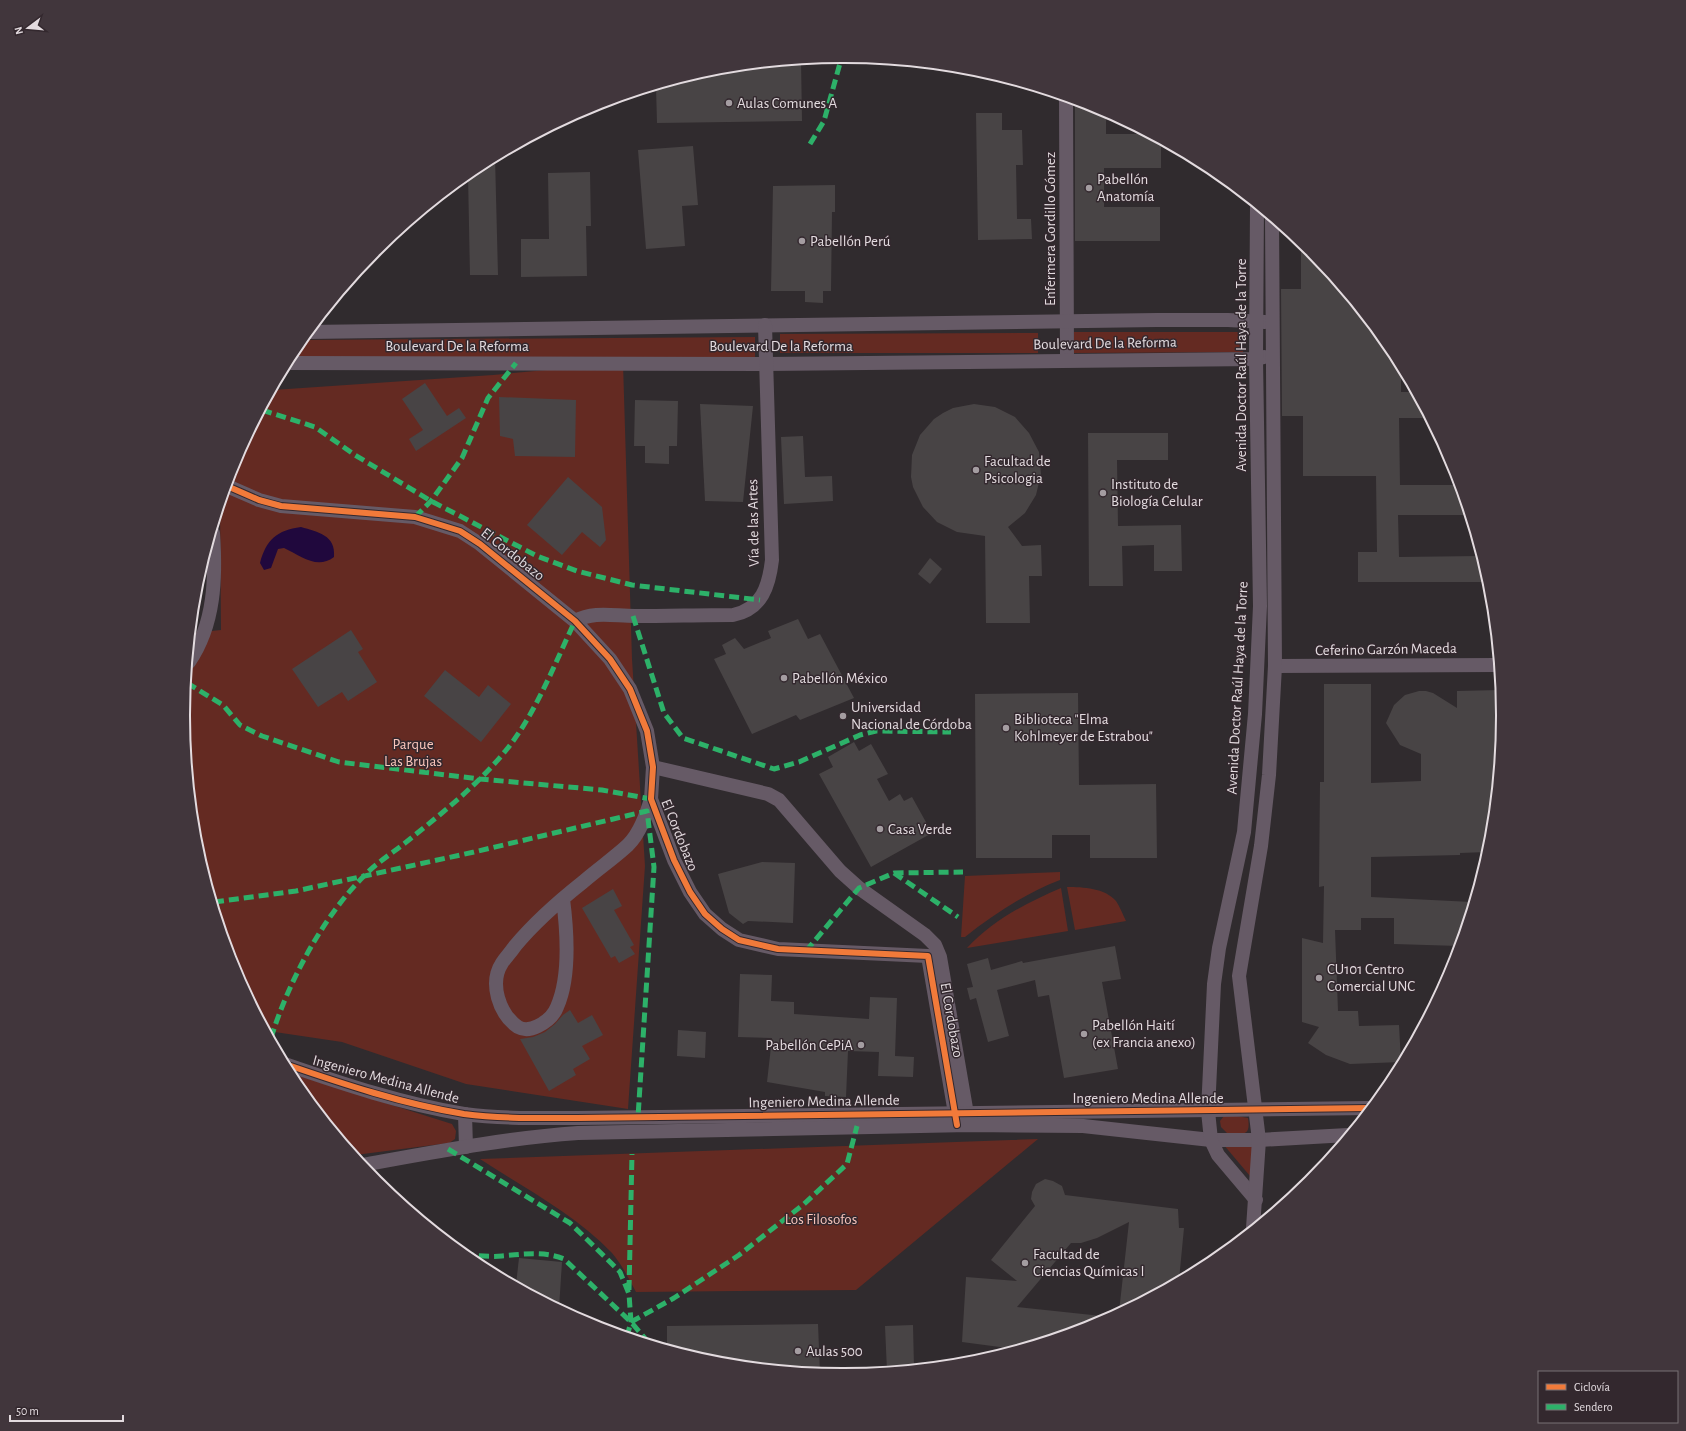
<svg xmlns="http://www.w3.org/2000/svg" width="1686" height="1431" font-family="'Alegreya Sans',sans-serif">
  <style>
    .green { fill: #642a22 }
    .water { fill: #20083d }
    .building { fill: #484445 }
    .lines { fill: none; stroke-linecap: round; stroke-linejoin: round }
    .minor { stroke: #665a66; stroke-width: 14 }
    .quiet { stroke: #2db169; stroke-width: 5; stroke-dasharray: 10 5; stroke-linecap: butt }
    .cycleway-casing { stroke: #33282e; stroke-width: 8 }
    .cycleway { stroke: #f17a3a; stroke-width: 6 }
    .poi-dot { fill: #a49da1; stroke: #33282e; stroke-width: 1.5 }
    .labels { text-anchor: middle; stroke-width: 3; stroke-linejoin: round; paint-order: stroke }
    .poi-label { font-size: 15px; fill: #e3dbdf; stroke: #33282e; text-anchor: start }
    .street-label { font-size: 15px; fill: #e3dbdf; stroke: #33282e }
    .park-label { font-size: 15px; fill: #fbc6bc; stroke: #33282e }
    .rim { fill: none; stroke: #e3dbdf; stroke-width: 2 }
  </style>
  <rect width="100%" height="100%" fill="#302b2e"/>
  <g class="green">
    <polygon points="1074,332 1243,332 1243,352 1074,353"/>
    <polygon points="1038,333 1038,353 780,353 780,334"/>
    <polygon points="755,337 755,357 289,359 302,340"/>
    <polygon points="623,363 632,659 645,866 628,1109 466,1084 342,1042 268,1031 234,968 196,844 184,715 192,633 221,630 220,509 234,463 273,390 493,375"/>
    <polygon points="201,571 200,607 196,618 193,618 196,587"/>
    <path d="M1060,872V880C1026,893 994,914 965,937H961L965,876Z"/>
    <path d="M1067,887C1083,887 1105,888 1116,901C1120,907 1123,915 1126,921L1075,930Z"/>
    <path d="M1061,888L1068,931L967,948C993,920 1026,903 1061,888Z"/>
    <polygon points="290,1073 452,1124 456,1131 455,1139 449,1143 355,1155 295,1082"/>
    <path d="M1232,1115L1248,1118C1251,1137 1243,1134 1227,1133L1221,1127L1220,1121L1224,1116Z"/>
    <path d="M1038,1139L856,1290L636,1292C629,1279 622,1265 612,1253C575,1214 524,1188 480,1159Z"/>
    <polygon points="1223,1144 1253,1146 1250,1176"/>
  </g>
  <path class="water" d="M301,527C318,532 336,535 334,557C317,570 301,556 284,548L278,549L271,568L264,570L260,563C266,540 277,530 301,527Z"/>
  <g class="building">
    <polygon points="801,60 802,121 657,123 656,86 715,69"/>
    <polygon points="1075,100 1096,106 1106,112 1106,134 1148,134 1161,141 1161,168 1104,168 1104,207 1160,207 1160,241 1075,241"/>
    <polygon points="976,113 1002,113 1002,130 1022,130 1023,165 1016,165 1017,219 1031,219 1032,239 978,240"/>
    <polygon points="693,146 698,205 682,206 685,246 646,249 638,150"/>
    <polygon points="495,157 498,275 470,275 468,174 477,167"/>
    <polygon points="590,172 591,226 586,226 587,276 521,277 521,239 549,239 548,173"/>
    <polygon points="835,185 835,212 832,212 831,291 823,291 823,303 805,302 805,291 771,291 773,186"/>
    <polygon points="1301,242 1310,249 1391,349 1401,367 1401,392 1414,392 1428,418 1399,418 1400,485 1459,485 1468,515 1398,515 1399,557 1480,556 1488,582 1358,582 1358,552 1377,552 1376,476 1303,476 1303,416 1282,416 1281,289 1301,289"/>
    <polygon points="425,383 447,416 459,408 466,418 416,451 409,439 423,430 402,399"/>
    <polygon points="499,397 576,400 575,457 515,456 513,439 500,436"/>
    <polygon points="635,400 678,401 677,446 669,446 669,464 645,463 645,446 634,446"/>
    <polygon points="700,404 753,406 743,502 705,501"/>
    <polygon points="974,404 995,407 1015,417 1029,433 1039,452 1041,474 1036,495 1025,513 1008,527 1022,546 1041,545 1042,576 1029,576 1030,623 986,623 985,536 957,532 937,522 923,507 913,487 911,477 912,455 920,435 934,419 943,413 953,408"/>
    <polygon points="1088,433 1168,433 1168,460 1117,460 1118,526 1181,525 1182,571 1154,571 1154,545 1122,546 1123,586 1089,586"/>
    <polygon points="803,436 805,477 832,476 833,501 784,504 781,437"/>
    <polygon points="568,477 602,507 606,540 600,547 582,532 562,555 527,525"/>
    <polygon points="930,558 942,569 930,584 918,574"/>
    <polygon points="798,619 808,639 820,634 854,698 800,720 796,715 752,734 714,659 726,654 722,645 735,638 744,649 771,638 768,631"/>
    <polygon points="351,630 363,649 358,652 377,682 348,701 342,692 318,707 292,669"/>
    <polygon points="445,670 479,697 488,685 511,704 481,742 424,696"/>
    <polygon points="1324,684 1371,684 1371,783 1421,781 1421,754 1400,745 1386,723 1394,705 1405,695 1419,691 1426,691 1433,693 1457,708 1457,691 1500,690 1502,716 1490,844 1487,852 1460,853 1460,855 1371,857 1371,897 1472,902 1459,946 1394,944 1394,918 1361,918 1361,930 1335,930 1338,1011 1358,1011 1359,1026 1399,1025 1401,1062 1350,1064 1326,1055 1308,1043 1319,1027 1302,1022 1302,938 1323,943 1324,886 1319,887 1320,782 1324,782"/>
    <polygon points="1078,693 1079,785 1156,784 1157,858 1090,858 1090,835 1052,835 1052,858 976,858 975,694"/>
    <polygon points="854,742 859,751 871,744 888,774 877,779 889,801 900,794 904,801 912,797 932,833 871,867 819,774 833,767 828,757"/>
    <polygon points="762,862 795,863 793,923 748,921 743,924 729,913 718,874"/>
    <polygon points="613,889 622,906 614,910 634,945 630,947 635,954 619,963 615,956 611,958 582,908"/>
    <polygon points="1115,946 1121,979 1102,982 1118,1069 1064,1078 1049,995 1038,997 1035,980 997,990 1009,1036 988,1042 976,998 970,1000 967,988 973,987 967,964 988,958 991,970 1022,961 1023,963"/>
    <polygon points="740,974 772,975 771,1001 794,1002 794,1014 869,1019 870,997 897,998 895,1056 914,1057 913,1077 878,1076 879,1052 848,1051 846,1097 825,1096 825,1092 767,1082 772,1038 738,1037"/>
    <polygon points="570,1010 578,1023 592,1015 603,1035 582,1046 590,1059 573,1069 576,1075 549,1091 520,1039 533,1037 545,1032 555,1024 563,1015"/>
    <polygon points="678,1030 706,1032 705,1058 677,1056"/>
    <polygon points="1045,1179 1053,1181 1062,1186 1065,1195 1178,1209 1179,1228 1184,1228 1179,1280 1119,1312 1129,1222 1097,1238 1081,1243 1071,1243 1017,1307 1111,1317 1095,1325 1015,1349 962,1342 966,1277 1017,1281 991,1260 1035,1206 1031,1199 1032,1192 1036,1184"/>
    <polygon points="519,1258 562,1262 559,1308 516,1285"/>
    <polygon points="818,1324 820,1373 714,1362 667,1348 667,1326"/>
    <polygon points="913,1325 914,1368 887,1371 885,1326"/>
  </g>
  <g class="lines">
    <g class="minor">
      <polyline points="1066,97 1067,360"/>
      <polyline points="308,332 1157,320 1228,320 1265,322"/>
      <polyline points="287,363 766,364 1256,359 1264,357"/>
      <polyline points="227,486 259,500 281,506 415,517 460,531 480,544 575,621 610,659 630,689 647,731 653,767 651,799 674,860 690,892 705,914 722,929 739,940 778,949 928,956 957,1125"/>
      <path d="M575,621C594,611 613,616 635,616C668,616 700,615 733,615C762,609 769,586 772,560L765,325"/>
      <path d="M189,662C215,624 216,577 213,533"/>
      <polyline points="1275,666 1497,665"/>
      <polyline points="653,767 768,794 779,800 840,871 859,888 925,935 935,945 940,957 968,1120"/>
      <path d="M563,899C567,930 570,978 557,1007C554,1015 546,1022 538,1026C532,1029 525,1031 518,1027C499,1014 489,983 502,963C506,957 511,952 515,946C535,922 559,901 583,882C598,869 614,858 628,845C640,833 646,815 651,799"/>
      <path d="M285,1064C343,1084 403,1104 464,1114C501,1119 540,1118 577,1118L1370,1108"/>
      <polyline points="465,1114 466,1147"/>
      <path d="M362,1165C434,1152 506,1138 578,1133L969,1125L1083,1126L1211,1140H1259L1348,1135"/>
      <polyline points="1256,1200 1218,1155 1211,1140 1208,1111 1214,984 1219,948 1244,832 1255,714 1260,606 1256,359 1257,206"/>
      <polyline points="1253,1228 1259,1140 1239,976 1261,846 1269,775 1275,666 1272,219"/>
    </g>
    <g class="quiet">
      <polyline points="810,144 824,121 842,56"/>
      <polyline points="262,410 315,427 355,455 431,501 537,556 577,571 632,585 760,600"/>
      <polyline points="415,517 431,501 462,458 488,398 516,363"/>
      <polyline points="633,616 664,713 683,738 774,769 799,762 860,735 876,731 951,732"/>
      <polyline points="187,683 223,705 240,725 262,736 339,762 480,779 602,790 651,799"/>
      <polyline points="894,873 958,917"/>
      <polyline points="214,902 296,891 474,852 647,811 654,867 638,1117"/>
      <polyline points="806,951 859,888 894,873 963,872"/>
      <path d="M271,1038C288,983 322,918 363,877C375,864 391,854 405,843C441,814 478,785 507,749C536,713 555,663 575,621"/>
      <polyline points="448,1149 570,1223 606,1258 620,1272 629,1294 631,1322 627,1336"/>
      <path d="M464,1254C476,1256 490,1257 502,1256C524,1254 544,1251 564,1259L631,1322L649,1343"/>
      <polyline points="629,1290 632,1154"/>
      <polyline points="631,1322 674,1298 739,1255 804,1204 847,1164 857,1126"/>
    </g>
    <defs>
      <g id="cycleway">
        <polyline points="227,486 259,500 281,506 415,517 460,531 480,544 575,621 610,659 630,689 647,731 653,767 651,799 674,860 690,892 705,914 722,929 739,940 778,949 928,956 957,1125"/>
        <path d="M285,1064C343,1084 403,1104 464,1114C501,1119 540,1118 577,1118L1370,1108"/>
      </g>
    </defs>
    <use href="#cycleway" class="cycleway-casing"/>
    <use href="#cycleway" class="cycleway"/>
  </g>
  <g class="poi-dot">
    <circle cx="729" cy="103" r="4"/>
    <circle cx="1089" cy="188" r="4"/>
    <circle cx="802" cy="241" r="4"/>
    <circle cx="976" cy="470" r="4"/>
    <circle cx="1103" cy="493" r="4"/>
    <circle cx="784" cy="678" r="4"/>
    <circle cx="843" cy="716" r="4"/>
    <circle cx="1006" cy="728" r="4"/>
    <circle cx="880" cy="829" r="4"/>
    <circle cx="1319" cy="978" r="4"/>
    <circle cx="1084" cy="1034" r="4"/>
    <circle cx="861" cy="1045" r="4"/>
    <circle cx="1025" cy="1263" r="4"/>
    <circle cx="798" cy="1351" r="4"/>
  </g>
  <g class="labels">
    <g class="poi-label">
      <text x="737" y="108">Aulas Comunes A</text>
      <text x="1097" y="184">Pabellón<tspan x="1097" dy="17">Anatomía</tspan></text>
      <text x="810" y="246">Pabellón Perú</text>
      <text x="984" y="466">Facultad de<tspan x="984" dy="17">Psicologia</tspan></text>
      <text x="1111" y="489">Instituto de<tspan x="1111" dy="17">Biología Celular</tspan></text>
      <text x="792" y="683">Pabellón México</text>
      <text x="851" y="712">Universidad<tspan x="851" dy="17">Nacional de Córdoba</tspan></text>
      <text x="1014" y="724">Biblioteca "Elma<tspan x="1014" dy="17">Kohlmeyer de Estrabou"</tspan></text>
      <text x="888" y="834">Casa Verde</text>
      <text x="1327" y="974">CU101 Centro<tspan x="1327" dy="17">Comercial UNC</tspan></text>
      <text x="1092" y="1030">Pabellón Haití<tspan x="1092" dy="17">(ex Francia anexo)</tspan></text>
      <text x="853" y="1050" text-anchor="end">Pabellón CePiA</text>
      <text x="1033" y="1259">Facultad de<tspan x="1033" dy="17">Ciencias Químicas I</tspan></text>
      <text x="806" y="1356">Aulas 500</text>
    </g>
    <g class="street-label">
      <text transform="translate(1050 229) rotate(-90)" y="5">Enfermera Gordillo Gómez</text>
      <text transform="translate(1105 343) rotate(-1)" y="5">Boulevard De la Reforma</text>
      <text x="457" y="351">Boulevard De la Reforma</text>
      <text x="781" y="351">Boulevard De la Reforma</text>
      <text transform="translate(1241 365) rotate(-90)" y="5">Avenida Doctor Raúl Haya de la Torre</text>
      <text transform="translate(753 523) rotate(-91)" y="5">Vía de las Artes</text>
      <text transform="translate(513 554) rotate(38)" y="5">El Cordobazo</text>
      <text transform="translate(1386 649) rotate(-1)" y="5">Ceferino Garzón Maceda</text>
      <text transform="translate(1237 688) rotate(-87)" y="5">Avenida Doctor Raúl Haya de la Torre</text>
      <text transform="translate(680 835) rotate(68)" y="5">El Cordobazo</text>
      <text transform="translate(952 1020) rotate(80)" y="5">El Cordobazo</text>
      <text transform="translate(386 1079) rotate(15)" y="5">Ingeniero Medina Allende</text>
      <text x="1148" y="1103">Ingeniero Medina Allende</text>
      <text transform="translate(824 1101) rotate(-1)" y="5">Ingeniero Medina Allende</text>
    </g>
    <g class="park-label">
      <text x="413" y="749">Parque<tspan x="413" dy="17">Las Brujas</tspan></text>
      <text x="821" y="1224">Los Filosofos</text>
    </g>
  </g>
  <path d="M0 0H1686V1431H0ZM842 63H844A652 652 0 0 1 1496 715V716A652 652 0 0 1 844 1368H842A652 652 0 0 1 190 716V715A652 652 0 0 1 842 63Z" fill="#41363c" fill-rule="evenodd"/>
  <path class="rim" d="M842 63H844A652 652 0 0 1 1496 715V716A652 652 0 0 1 844 1368H842A652 652 0 0 1 190 716V715A652 652 0 0 1 842 63Z"/>
  <rect x="1538" y="1371" width="140" height="52" fill="#33282e" stroke="#797075"/>
  <rect x="1546" y="1384" width="20" height="6" fill="#f17a3a" stroke="#797075"/>
  <text x="1574" y="1391" font-size="12" fill="#e3dbdf">Ciclovía</text>
  <rect x="1546" y="1404" width="20" height="6" fill="#2db169" stroke="#797075"/>
  <text x="1574" y="1411" font-size="12" fill="#e3dbdf">Sendero</text>
  <g transform="translate(28 28) rotate(254)" stroke="#33282e" stroke-width="3" paint-order="stroke">
  <path d="M0-3L7 15L0 10L-7 15Z" fill="#e3dbdf"/>
  <text y="-6" font-size="11" font-weight="bold" text-anchor="middle" fill="#e3dbdf">N</text>
  </g>
  <path d="M10 1415v6h113v-6" fill="none" stroke="#e3dbdf" stroke-width="2"/>
  <text x="16" y="1415" font-size="12" fill="#e3dbdf" stroke="#33282e" stroke-width="3" paint-order="stroke">50 m</text>
</svg>
